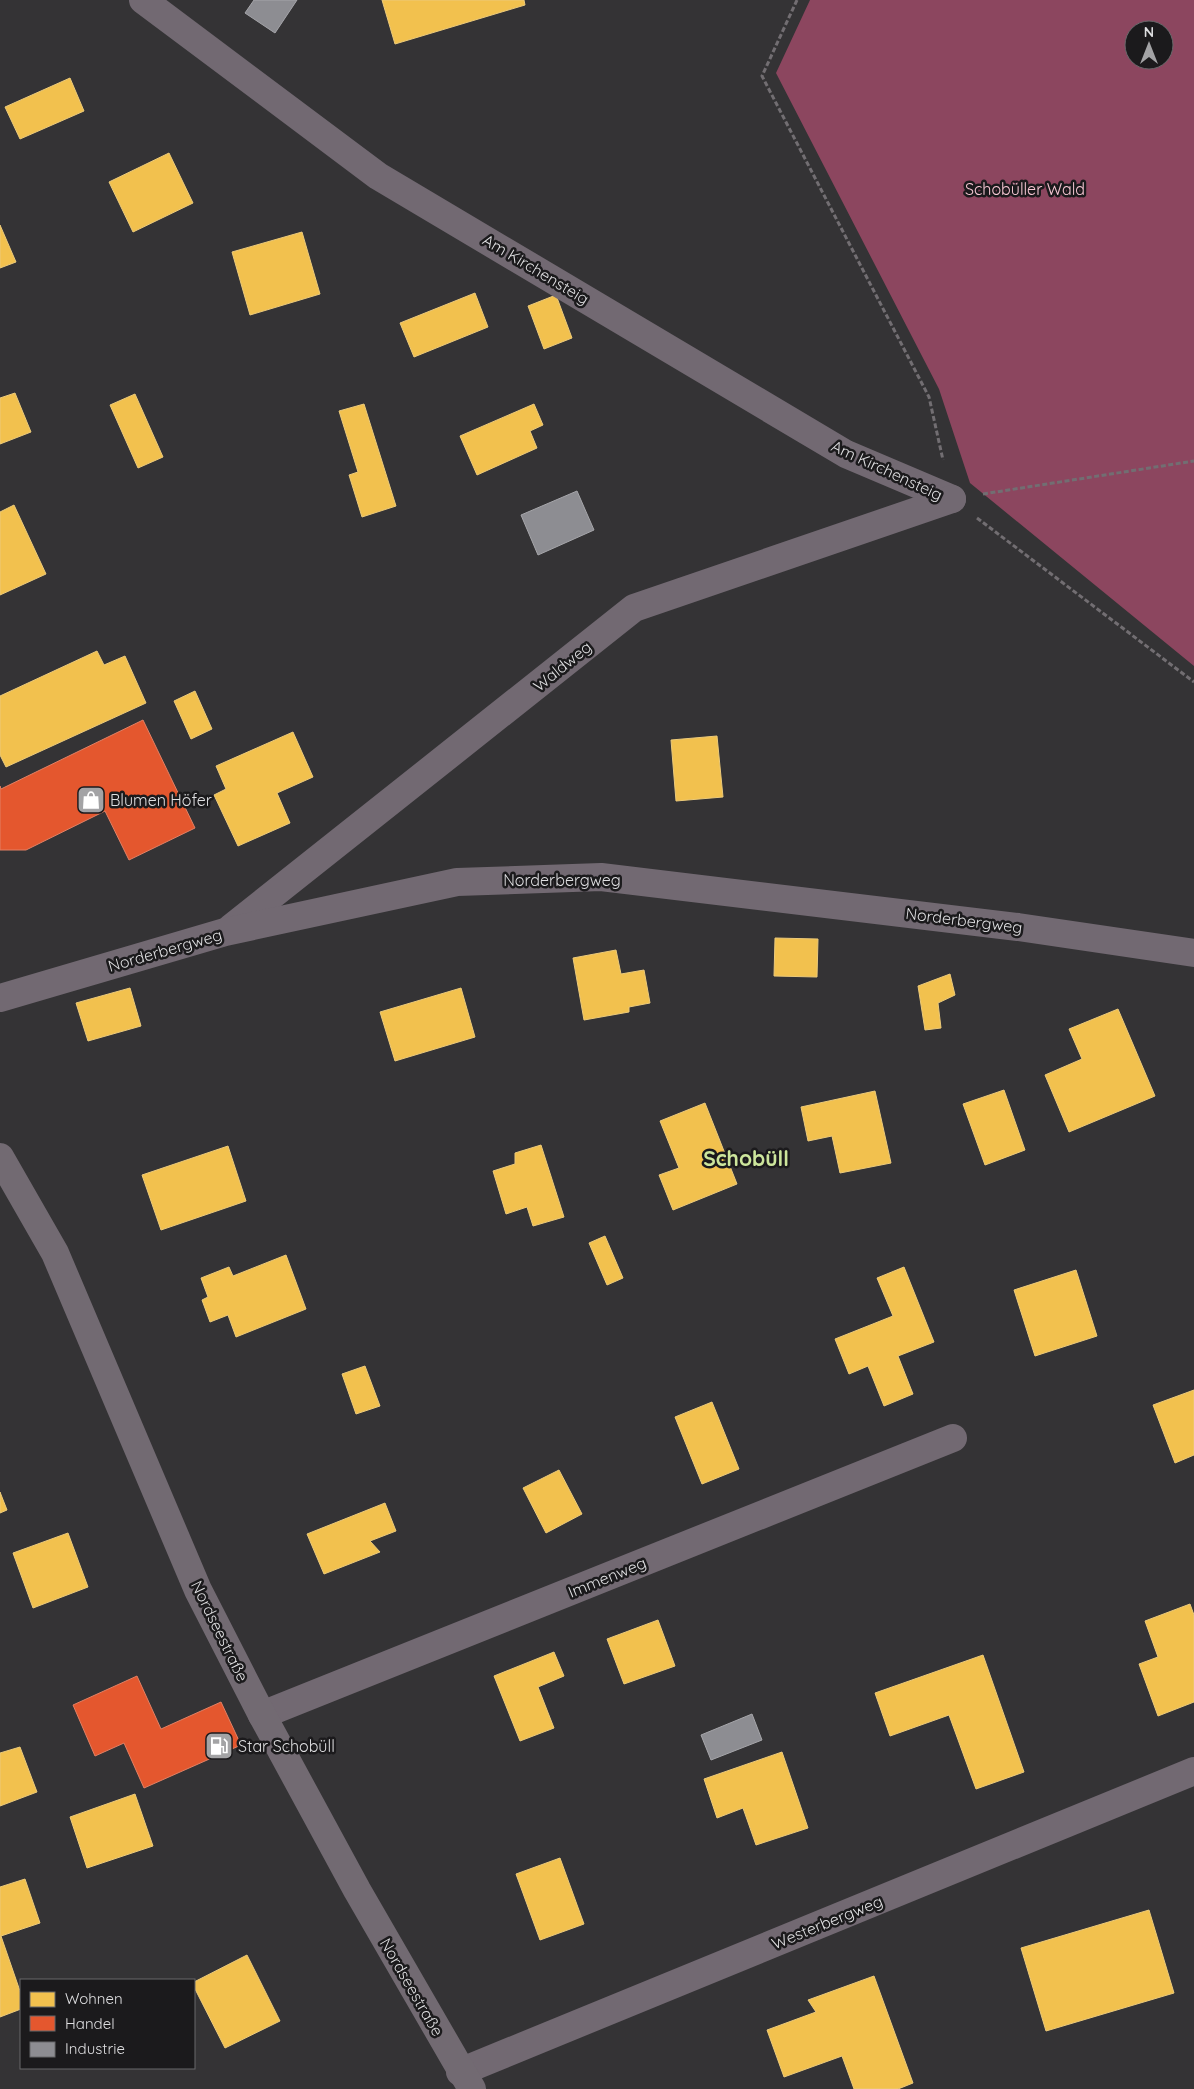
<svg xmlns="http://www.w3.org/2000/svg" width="1194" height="2089" font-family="Quicksand,sans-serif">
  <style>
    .forest { fill: #8c465f; fill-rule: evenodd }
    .homes { fill: #f2c14e; stroke: #ecca7a }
    .shops { fill: #e4572e; stroke: #e28064 }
    .industry { fill: #8d8d92; stroke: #a6a6aa }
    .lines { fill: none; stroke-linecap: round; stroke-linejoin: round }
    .path { stroke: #726e72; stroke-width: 3; stroke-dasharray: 5 2.5; stroke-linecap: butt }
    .minor { stroke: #726972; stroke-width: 28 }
    .major { stroke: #726a72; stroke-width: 28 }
    .labels { text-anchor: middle; stroke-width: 5; stroke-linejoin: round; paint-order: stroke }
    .park-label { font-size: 16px; fill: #f8c8d5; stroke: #1b1a1c }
    .street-label { font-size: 16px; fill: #dfdfe1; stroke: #1b1a1c }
    .poi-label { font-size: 16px; fill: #dfdfe1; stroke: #1b1a1c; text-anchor: start }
    .district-label { font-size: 21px; font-weight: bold; fill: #cde69c; stroke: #1b1a1c }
  </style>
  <rect width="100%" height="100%" fill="#343335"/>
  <path class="forest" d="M810,0H1194V666L970,483L939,389L776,73ZM1134,30H1164V60H1134Z"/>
  <g class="homes">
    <polygon points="382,0 524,0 525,5 395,44"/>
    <polygon points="70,78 84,111 20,139 5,107"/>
    <polygon points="169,153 193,203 133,232 109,182"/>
    <polygon points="0,225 16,262 0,268"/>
    <polygon points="302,232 320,294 250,315 232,252"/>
    <polygon points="475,293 488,327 414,357 400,323"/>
    <polygon points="556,295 572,338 544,349 528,306"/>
    <polygon points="15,393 31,432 0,444 0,398"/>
    <polygon points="135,394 163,457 138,468 110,405"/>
    <polygon points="364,404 396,506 362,517 349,475 358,472 339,411"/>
    <polygon points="534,404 543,425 530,431 537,448 477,475 460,436"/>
    <polygon points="14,505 46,574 0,595 0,512"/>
    <polygon points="97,651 104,665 125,656 146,703 6,767 0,755 0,696"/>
    <polygon points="195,691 212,729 191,739 174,701"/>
    <polygon points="293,732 313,777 277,793 290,823 238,846 214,795 226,789 216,766"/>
    <polygon points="717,736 723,797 676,801 671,740"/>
    <polygon points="775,938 818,939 817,977 774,976"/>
    <polygon points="616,950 621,974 644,970 650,1003 629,1007 629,1012 584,1020 573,958"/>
    <polygon points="950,974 955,995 938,1003 941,1028 925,1030 918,986"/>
    <polygon points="130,988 141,1026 88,1041 76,1003"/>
    <polygon points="461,988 475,1037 395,1061 380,1012"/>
    <polygon points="1118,1009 1155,1096 1069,1132 1045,1075 1082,1059 1069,1029"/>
    <polygon points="1004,1090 1025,1150 985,1165 963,1104"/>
    <polygon points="875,1091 891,1163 840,1173 832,1136 808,1141 801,1107"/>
    <polygon points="705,1103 737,1184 673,1210 659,1175 679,1168 660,1121"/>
    <polygon points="541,1145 564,1217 533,1226 527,1207 506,1214 493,1171 515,1164 515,1153"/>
    <polygon points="228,1146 246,1201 161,1230 142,1175"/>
    <polygon points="605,1236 623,1278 607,1285 589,1243"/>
    <polygon points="286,1255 306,1309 236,1337 228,1315 210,1322 202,1300 208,1297 201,1278 229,1267 233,1276"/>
    <polygon points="904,1267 934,1342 898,1356 913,1394 884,1406 868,1366 849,1374 835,1339 893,1316 877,1278"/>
    <polygon points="1076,1270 1097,1336 1035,1356 1014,1290"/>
    <polygon points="365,1366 380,1406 356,1414 342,1374"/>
    <polygon points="1194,1390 1194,1455 1175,1463 1153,1405"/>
    <polygon points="712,1402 739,1469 702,1484 675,1417"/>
    <polygon points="559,1470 582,1514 546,1533 523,1488"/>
    <polygon points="0,1492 7,1510 0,1513"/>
    <polygon points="385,1503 396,1531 370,1541 380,1552 324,1574 307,1534"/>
    <polygon points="68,1533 88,1587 33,1608 13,1553"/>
    <polygon points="1190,1604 1194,1615 1194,1702 1158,1716 1139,1664 1158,1657 1145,1621"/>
    <polygon points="658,1620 675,1666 624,1684 607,1639"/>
    <polygon points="554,1652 564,1676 538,1687 554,1728 520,1741 494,1676"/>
    <polygon points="983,1655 1024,1772 976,1789 949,1715 890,1736 875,1693"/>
    <polygon points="20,1747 37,1792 0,1806 0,1753"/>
    <polygon points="782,1752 808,1828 756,1845 743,1808 717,1818 704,1779"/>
    <polygon points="135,1794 153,1846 87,1868 70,1817"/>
    <polygon points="560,1858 584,1924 540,1940 516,1874"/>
    <polygon points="25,1879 40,1923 1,1936 21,1994 21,2009 0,2017 0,1887"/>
    <polygon points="1149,1910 1174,1993 1046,2031 1021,1948"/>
    <polygon points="247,1955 280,2021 225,2048 194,1987 194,1982"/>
    <polygon points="874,1976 913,2083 898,2089 854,2089 842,2056 784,2077 767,2030 816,2012 808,2000"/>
  </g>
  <g class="shops">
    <polygon points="143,720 195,828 129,860 105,811 26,850 0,850 0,786 1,789"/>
    <polygon points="137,1676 161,1729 221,1702 241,1745 144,1788 124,1743 95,1756 73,1705"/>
  </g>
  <g class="industry">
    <polygon points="254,0 297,0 275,33 245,13"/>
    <polygon points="577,491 594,530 538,555 521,515"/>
    <polygon points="752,1714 762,1740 711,1760 701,1735"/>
  </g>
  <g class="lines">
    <g class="path">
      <polyline points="797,0 762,76 929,397 943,460"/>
      <polyline points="983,494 1194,461"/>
      <polyline points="977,518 1194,682"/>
    </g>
    <g class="minor">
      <polyline points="143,0 378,176 846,454 952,499"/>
      <polyline points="231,928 634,608 952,499"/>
      <polyline points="0,998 225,932 457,882 601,877 1018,927 1194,953"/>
      <polyline points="262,1715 953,1438"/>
      <polyline points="460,2072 1194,1771"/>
    </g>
    <polyline class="major" points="0,1157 55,1253 198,1590 262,1715 357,1890 472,2089"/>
  </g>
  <defs>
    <symbol id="shop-square" viewBox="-11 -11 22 22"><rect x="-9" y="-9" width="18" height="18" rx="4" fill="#a3a3a5" stroke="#1b1a1c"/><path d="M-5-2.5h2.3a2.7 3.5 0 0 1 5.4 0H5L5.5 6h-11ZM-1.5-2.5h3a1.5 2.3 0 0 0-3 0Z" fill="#fff"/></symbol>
    <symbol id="fuel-square" viewBox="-11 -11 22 22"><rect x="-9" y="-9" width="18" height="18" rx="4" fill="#a3a3a5" stroke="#1b1a1c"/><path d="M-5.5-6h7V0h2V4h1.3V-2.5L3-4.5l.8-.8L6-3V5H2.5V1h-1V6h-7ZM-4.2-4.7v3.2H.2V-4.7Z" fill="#fff"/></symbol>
  </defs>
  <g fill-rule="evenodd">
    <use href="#shop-square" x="75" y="784" width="32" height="32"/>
    <use href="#fuel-square" x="203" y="1730" width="32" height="32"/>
  </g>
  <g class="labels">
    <g class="park-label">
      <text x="1025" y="195">Schobüller Wald</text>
    </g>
    <g class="street-label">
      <text transform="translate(536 269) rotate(31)" y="6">Am Kirchensteig</text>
      <text transform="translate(887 470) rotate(25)" y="6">Am Kirchensteig</text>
      <text transform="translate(562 666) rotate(-39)" y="6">Waldweg</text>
      <text x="562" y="886">Norderbergweg</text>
      <text transform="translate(964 920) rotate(7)" y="6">Norderbergweg</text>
      <text transform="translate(165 950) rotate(-16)" y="6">Norderbergweg</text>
      <text transform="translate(607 1577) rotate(-22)" y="6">Immenweg</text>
      <text transform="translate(220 1631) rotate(64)" y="6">Nordseestraße</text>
      <text transform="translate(827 1922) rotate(-22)" y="6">Westerbergweg</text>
      <text transform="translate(412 1987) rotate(60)" y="6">Nordseestraße</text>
    </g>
    <g class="poi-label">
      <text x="110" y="806">Blumen Höfer</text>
      <text x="238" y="1752">Star Schobüll</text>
    </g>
    <g class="district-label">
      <text x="746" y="1166">Schobüll</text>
    </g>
  </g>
  <rect x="20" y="1979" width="175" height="90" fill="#1b1a1c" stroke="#69696b"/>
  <rect x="30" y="1992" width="25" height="15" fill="#f2c14e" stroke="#69696b"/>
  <text x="65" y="2004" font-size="15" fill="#dfdfe1">Wohnen</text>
  <rect x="30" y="2016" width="25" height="15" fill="#e4572e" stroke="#69696b"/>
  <text x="65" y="2029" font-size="15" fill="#dfdfe1">Handel</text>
  <rect x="30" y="2042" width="25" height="15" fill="#8d8d92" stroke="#69696b"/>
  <text x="65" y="2054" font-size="15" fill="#dfdfe1">Industrie</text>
  <g transform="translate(1149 45)"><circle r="24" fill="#1b1a1c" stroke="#69696b"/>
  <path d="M0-4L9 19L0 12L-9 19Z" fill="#a3a3a5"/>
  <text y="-8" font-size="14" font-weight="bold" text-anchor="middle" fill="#dfdfe1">N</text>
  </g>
</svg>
